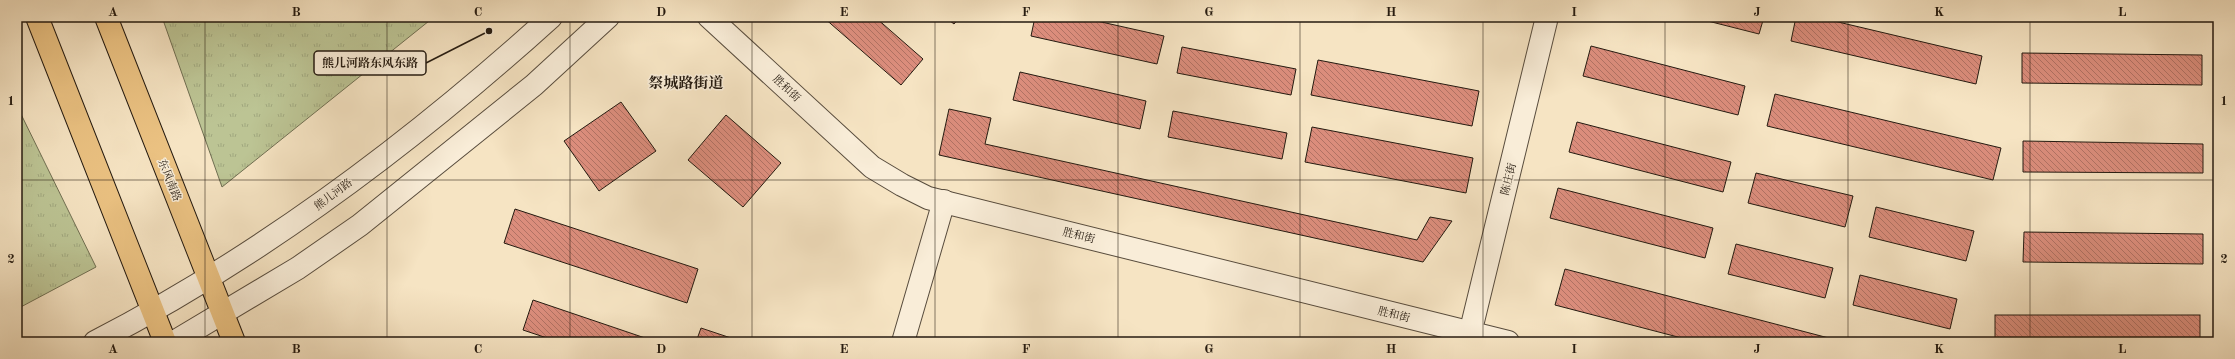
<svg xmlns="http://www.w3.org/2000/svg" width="2235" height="359" font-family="'Old Standard TT','Noto Serif SC',serif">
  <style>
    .park { fill: url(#park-tufts); stroke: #706f52 }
    .building { fill: url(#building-back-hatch); stroke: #241a10 }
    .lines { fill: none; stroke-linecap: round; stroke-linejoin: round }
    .minor-casing { stroke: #584c3d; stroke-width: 24 }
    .major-casing { stroke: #241a10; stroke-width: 24 }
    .minor { stroke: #f9edd8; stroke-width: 22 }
    .major { stroke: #ebc282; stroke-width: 22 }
    .grid { fill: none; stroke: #241a10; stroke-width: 1; stroke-opacity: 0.55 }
    .labels { text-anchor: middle; stroke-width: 3; stroke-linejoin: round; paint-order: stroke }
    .street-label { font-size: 11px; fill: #241a10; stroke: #f9edd8 }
    .district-label { font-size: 15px; font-weight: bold; fill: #241a10; stroke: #f9edd8 }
    .leader { fill: none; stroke: #241a10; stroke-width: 1.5 }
    .callout-dot { fill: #241a10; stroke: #f9edd8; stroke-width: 1.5 }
    .callout { fill: #f9edd8; stroke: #241a10; stroke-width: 1.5 }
    .callout-label { font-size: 12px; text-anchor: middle; font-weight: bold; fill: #241a10 }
    .neatline { fill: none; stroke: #241a10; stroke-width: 1.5 }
    .grid-label { font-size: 13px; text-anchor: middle; font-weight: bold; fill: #241a10 }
  </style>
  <defs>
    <pattern id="park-tufts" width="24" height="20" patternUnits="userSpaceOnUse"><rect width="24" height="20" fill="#bcc494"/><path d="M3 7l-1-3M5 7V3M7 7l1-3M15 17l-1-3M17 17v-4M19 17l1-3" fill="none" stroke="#a1a87f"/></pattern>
    <pattern id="building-back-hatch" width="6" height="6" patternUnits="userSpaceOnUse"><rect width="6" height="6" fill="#db8d7c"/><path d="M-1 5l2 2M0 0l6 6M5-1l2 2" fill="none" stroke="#b17264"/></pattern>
  </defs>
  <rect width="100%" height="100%" fill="#f6e4c3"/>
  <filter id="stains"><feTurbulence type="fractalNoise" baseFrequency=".005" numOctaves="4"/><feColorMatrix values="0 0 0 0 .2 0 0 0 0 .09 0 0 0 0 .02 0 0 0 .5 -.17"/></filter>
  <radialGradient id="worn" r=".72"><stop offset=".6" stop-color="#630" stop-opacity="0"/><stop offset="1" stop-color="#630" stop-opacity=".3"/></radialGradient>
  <g class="park">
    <polygon points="162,17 434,17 222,187"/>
    <polygon points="17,106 96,267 17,309"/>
  </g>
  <g class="building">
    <polygon points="823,17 875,17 923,59 901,85"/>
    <polygon points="945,17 960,17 954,24"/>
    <polygon points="1035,17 1079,17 1164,36 1157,64 1031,36"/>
    <polygon points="1692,17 1764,17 1759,34"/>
    <polygon points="1796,17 1817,17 1982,56 1976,84 1791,41"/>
    <polygon points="1591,46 1745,86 1738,115 1583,76"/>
    <polygon points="1182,47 1296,69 1291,95 1177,73"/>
    <polygon points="2022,53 2202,55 2202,85 2022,83"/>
    <polygon points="1318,60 1479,91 1472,126 1311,95"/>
    <polygon points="1020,72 1146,101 1140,129 1013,100"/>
    <polygon points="1775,94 2001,148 1993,180 1767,126"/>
    <polygon points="621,102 656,151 599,191 564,141"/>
    <polygon points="949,109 991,118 985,144 1417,240 1430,217 1452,221 1423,262 939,155"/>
    <polygon points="1173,111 1287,133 1282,159 1168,137"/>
    <polygon points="726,115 781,163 743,207 688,160"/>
    <polygon points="1577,122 1731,162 1723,192 1569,152"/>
    <polygon points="1312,127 1473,158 1466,193 1305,162"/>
    <polygon points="2023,141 2203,144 2203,173 2023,172"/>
    <polygon points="1756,173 1853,196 1845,227 1748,203"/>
    <polygon points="1558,188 1713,228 1705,258 1550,218"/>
    <polygon points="1876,207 1974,231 1966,261 1869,237"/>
    <polygon points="515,209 698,269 687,303 504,243"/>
    <polygon points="2024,232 2203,234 2203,264 2023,262"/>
    <polygon points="1736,244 1833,268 1825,298 1728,274"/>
    <polygon points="1565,269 1844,342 1697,342 1555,305"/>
    <polygon points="1860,275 1957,299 1950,329 1853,305"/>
    <polygon points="533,300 651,340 651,342 559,342 523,330"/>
    <rect x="1995" y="315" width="205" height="27"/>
    <polygon points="701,328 743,342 696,342"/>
  </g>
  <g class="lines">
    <defs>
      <g id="minor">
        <polyline points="709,17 872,167 902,185 928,198 1508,342"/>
        <path d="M95,342C260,257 413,142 551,17"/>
        <polyline points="174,342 298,268 360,225 534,85 608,17"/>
        <polyline points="903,342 944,201"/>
        <polyline points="1468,342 1547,17"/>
      </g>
      <g id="major">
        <polyline points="37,17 165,342"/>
        <polyline points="106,17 234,342"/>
      </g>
    </defs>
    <use href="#minor" class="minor-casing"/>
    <use href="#major" class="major-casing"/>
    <use href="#minor" class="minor"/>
    <use href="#major" class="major"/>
  </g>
  <path class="grid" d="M205,17V342M387,17V342M570,17V342M752,17V342M935,17V342M1118,17V342M1300,17V342M1483,17V342M1665,17V342M1848,17V342M2030,17V342M17,180H2218"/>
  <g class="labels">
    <g class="street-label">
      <text transform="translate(787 88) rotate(43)" y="4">胜和街</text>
      <text transform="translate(1508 179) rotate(-76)" y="4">陈庄街</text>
      <text transform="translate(170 180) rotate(68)" y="4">东风南路</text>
      <text transform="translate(333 194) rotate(-37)" y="4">熊儿河路</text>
      <text transform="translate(1079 235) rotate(14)" y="4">胜和街</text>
      <text transform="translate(1394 314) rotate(14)" y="4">胜和街</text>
    </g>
    <g class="district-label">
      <text x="686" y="88">祭城路街道</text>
    </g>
  </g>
  <path class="leader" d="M489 31L426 63"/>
  <circle class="callout-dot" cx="489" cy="31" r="4"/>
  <rect class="callout" x="314" y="51" width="112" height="24" rx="4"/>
  <g class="callout-label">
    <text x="370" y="67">熊儿河路东风东路</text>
  </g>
  <rect width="2235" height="359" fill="none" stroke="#f6e4c3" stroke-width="44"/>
  <rect x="22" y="22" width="2191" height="315" class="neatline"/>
  <g class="grid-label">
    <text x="113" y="16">A</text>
    <text x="296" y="16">B</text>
    <text x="478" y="16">C</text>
    <text x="661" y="16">D</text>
    <text x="844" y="16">E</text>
    <text x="1026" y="16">F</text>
    <text x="1209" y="16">G</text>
    <text x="1391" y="16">H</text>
    <text x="1574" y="16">I</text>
    <text x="1757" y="16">J</text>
    <text x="1939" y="16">K</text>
    <text x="2122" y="16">L</text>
    <text x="11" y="105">1</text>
    <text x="2224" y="105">1</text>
    <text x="11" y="263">2</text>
    <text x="2224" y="263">2</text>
    <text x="113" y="353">A</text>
    <text x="296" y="353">B</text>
    <text x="478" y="353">C</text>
    <text x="661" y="353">D</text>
    <text x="844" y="353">E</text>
    <text x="1026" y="353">F</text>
    <text x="1209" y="353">G</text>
    <text x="1391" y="353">H</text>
    <text x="1574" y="353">I</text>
    <text x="1757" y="353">J</text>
    <text x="1939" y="353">K</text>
    <text x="2122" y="353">L</text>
  </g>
  <rect width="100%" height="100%" filter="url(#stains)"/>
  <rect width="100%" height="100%" fill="url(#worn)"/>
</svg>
